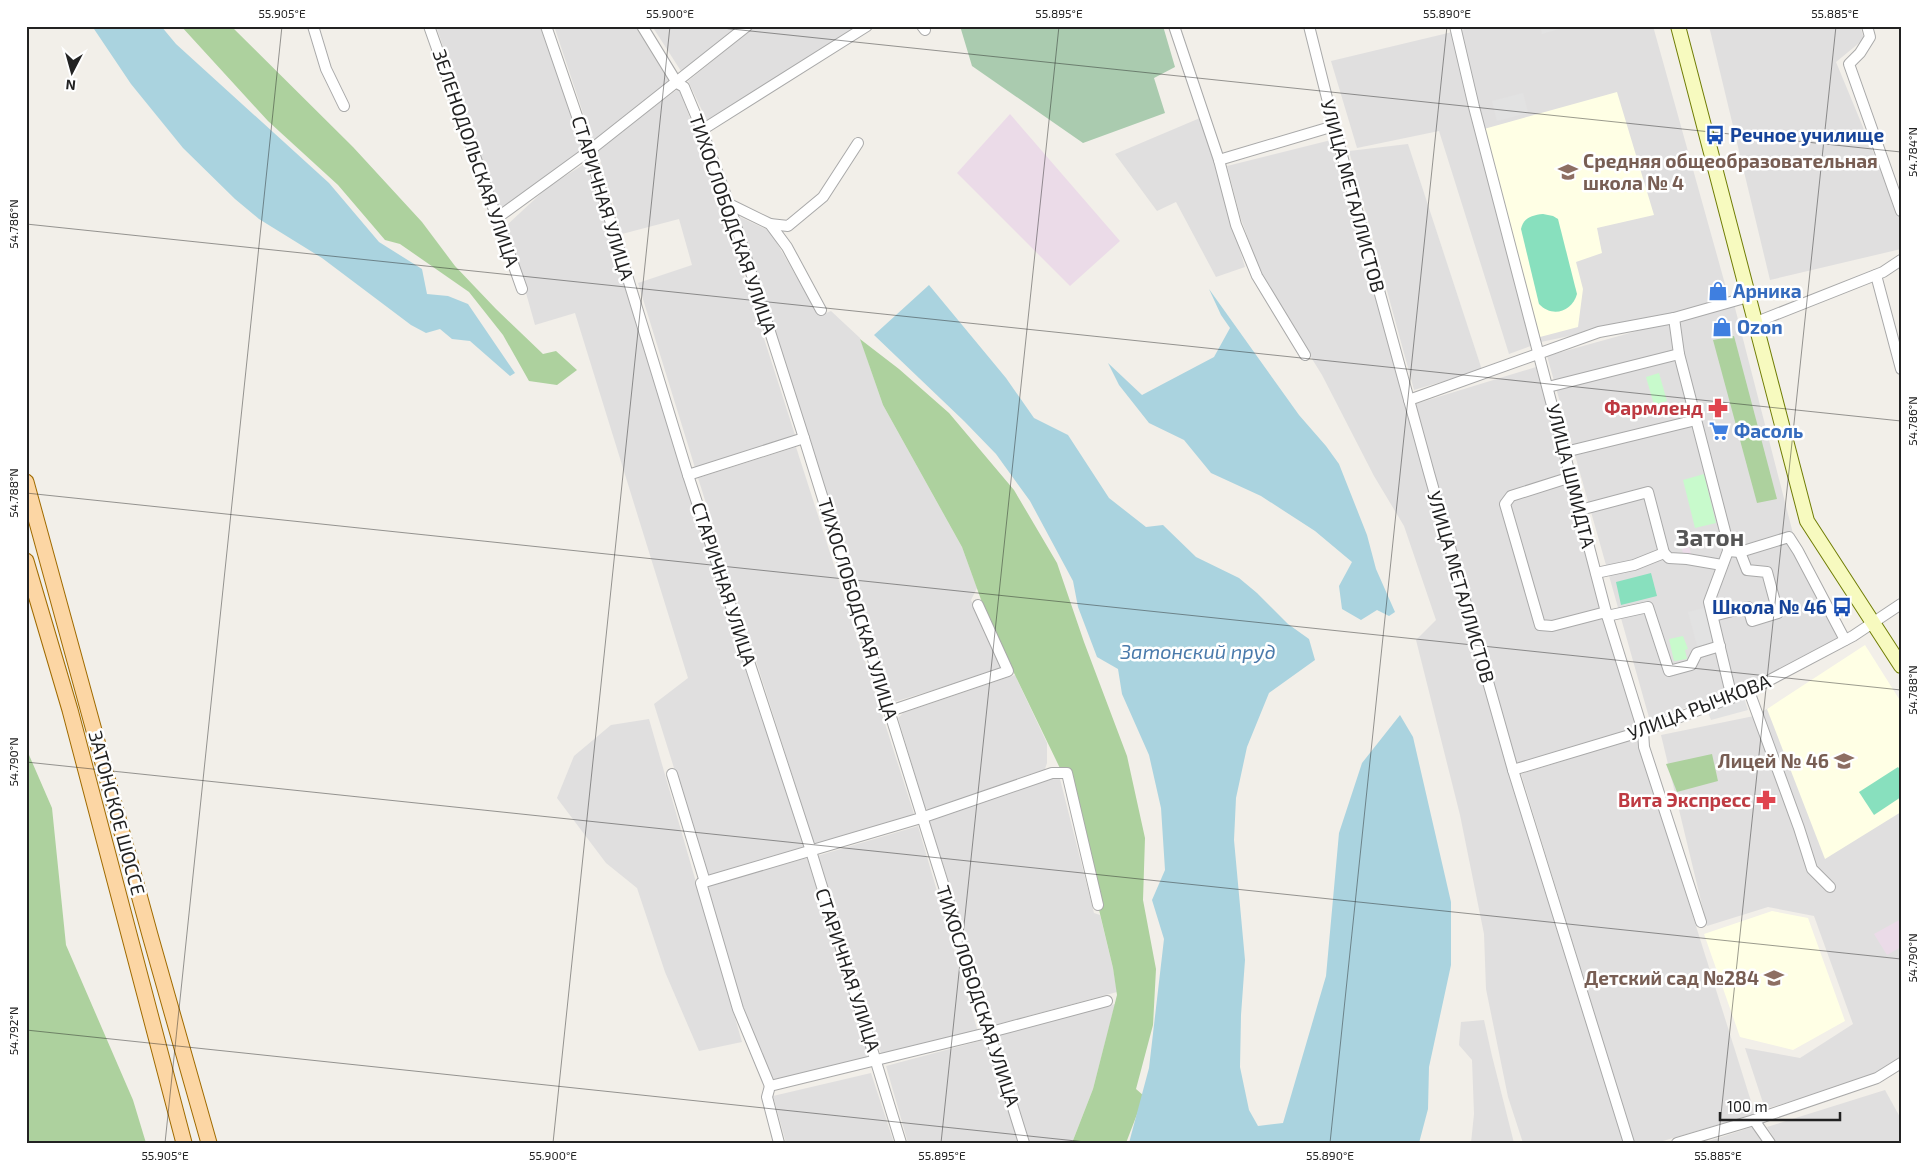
<svg xmlns="http://www.w3.org/2000/svg" width="1927" height="1169" font-family="'Exo 2',sans-serif">
  <style>
    .residential { fill: #e0dfdf }
    .industrial { fill: #ebdbe8 }
    .education { fill: #ffffe5 }
    .forest { fill: #add19e }
    .cemetery { fill: #aacbaf }
    .park { fill: #c8facc }
    .pitch { fill: #88e0be }
    .parking { fill: #e2e2e2 }
    .water { fill: #aad3df }
    .lines { fill: none; stroke-linecap: round; stroke-linejoin: round }
    .minor-casing { stroke: #a9a9a9; stroke-width: 12 }
    .secondary-casing { stroke: #707d05; stroke-width: 16 }
    .primary-casing { stroke: #a06b00; stroke-width: 17 }
    .minor { stroke: #fff; stroke-width: 10 }
    .secondary { stroke: #f7fabf; stroke-width: 14 }
    .primary { stroke: #fcd6a4; stroke-width: 15 }
    .ticks { fill: none; stroke: #222; stroke-width: 1; stroke-opacity: 0.45 }
    .labels { text-anchor: middle; stroke-width: 5; stroke-linejoin: round; paint-order: stroke }
    .transit-label { font-size: 19px; font-weight: bold; fill: #164399; stroke: #fff; text-anchor: start }
    .street-label { font-size: 19px; fill: #222; stroke: #fff }
    .education-label { font-size: 19px; font-weight: bold; fill: #785e54; stroke: #fff; text-anchor: end }
    .shop-label { font-size: 19px; font-weight: bold; fill: #366cbe; stroke: #fff; text-anchor: start }
    .health-label { font-size: 19px; font-weight: bold; fill: #be3a42; stroke: #fff; text-anchor: end }
    .water-label { font-size: 20px; font-style: italic; fill: #4a7aab; stroke: #fff }
    .district-label { font-size: 24px; font-weight: bold; fill: #555; stroke: #fff }
    .neatline { fill: none; stroke: #222; stroke-width: 2 }
    .ticks-label { font-size: 12px; text-anchor: middle; fill: #222 }
  </style>
  <rect width="100%" height="100%" fill="#f2efe9"/>
  <g class="residential">
    <polygon points="436,26 540,26 583,149 500,212"/>
    <polygon points="554,26 635,26 671,85 593,143"/>
    <polygon points="652,26 739,26 681,71"/>
    <polygon points="755,26 863,26 708,123 688,81"/>
    <polygon points="1469,26 1653,26 1730,302 1541,342 1509,354 1439,131 1357,148 1331,61 1469,28"/>
    <polygon points="1709,26 1860,26 1864,39 1836,62 1901,219 1901,249 1770,280"/>
    <polygon points="679,88 717,192 796,438 696,471 638,283 692,265 679,219 622,234 597,150"/>
    <polygon points="1200,118 1216,160 1232,225 1245,267 1216,277 1176,202 1157,211 1115,154"/>
    <polygon points="1331,140 1513,788 1625,1143 1523,1143 1508,1097 1486,989 1484,934 1460,815 1416,640 1436,620 1404,526 1374,476 1322,375 1262,278 1240,216 1227,166"/>
    <polygon points="1408,144 1482,370 1414,390 1349,151"/>
    <polygon points="586,163 804,848 708,877 654,704 688,678 575,313 535,325 507,225 549,186"/>
    <polygon points="738,216 770,231 819,316 831,311 860,338 883,405 962,547 977,588 971,600 1002,669 894,702"/>
    <polygon points="1734,304 1797,549 1850,640 1755,682 1650,721 1547,356"/>
    <polygon points="1536,367 1637,729 1516,763 1415,404"/>
    <polygon points="796,447 915,817 815,847 698,478"/>
    <polygon points="1862,657 1901,715 1901,1069 1765,1109 1745,1048 1800,1058 1853,1024 1814,916 1768,907 1707,926 1661,735 1754,716"/>
    <polygon points="1015,675 1047,743 1047,763 1044,772 929,810 925,808 898,718 903,713"/>
    <polygon points="649,719 742,1042 699,1051 665,972 637,888 606,863 557,798 574,756 611,725"/>
    <polygon points="1637,738 1755,1114 1656,1143 1634,1143 1521,774"/>
    <polygon points="1051,777 1060,779 1094,913 1100,915 1113,968 1117,992 995,1025 929,821"/>
    <polygon points="918,826 978,1032 882,1057 817,856"/>
    <polygon points="807,858 873,1060 773,1081 743,1007 706,886"/>
    <polygon points="1115,1004 1093,1089 1072,1143 1029,1143 997,1034"/>
    <polygon points="1484,1020 1492,1056 1514,1143 1471,1143 1474,1114 1472,1060 1459,1045 1461,1022"/>
    <polygon points="987,1039 1019,1143 908,1143 886,1066"/>
    <polygon points="871,1073 894,1143 786,1143 773,1096"/>
    <polygon points="1885,1090 1901,1119 1901,1143 1777,1143 1767,1127"/>
    <polygon points="1752,1127 1763,1143 1709,1143 1709,1141"/>
  </g>
  <g class="industrial">
    <polygon points="1010,114 1120,241 1070,286 957,173"/>
    <polygon points="1684,529 1691,554 1684,556 1676,531"/>
    <polygon points="1901,919 1901,947 1887,955 1874,934"/>
  </g>
  <g class="education">
    <polygon points="1617,92 1654,215 1597,228 1602,253 1576,262 1583,289 1578,327 1540,337 1484,129"/>
    <polygon points="1865,645 1901,702 1901,812 1825,859 1767,709"/>
    <polygon points="1772,911 1808,918 1845,1021 1793,1050 1740,1037 1704,934"/>
  </g>
  <g class="forest">
    <polygon points="181,26 231,26 353,147 422,222 455,266 496,309 543,354 556,351 577,370 557,385 529,381 503,335 469,292 400,244 385,240 338,185 268,121"/>
    <polygon points="1734,336 1777,499 1757,503 1713,340"/>
    <polygon points="860,339 899,369 949,413 1014,490 1057,563 1084,642 1127,756 1145,838 1143,900 1156,969 1153,1025 1136,1089 1144,1096 1126,1143 1072,1143 1093,1089 1117,995 1113,968 1070,789 988,619 962,547 883,405"/>
    <polygon points="26,748 52,808 66,945 133,1100 146,1143 26,1143"/>
    <polygon points="1712,754 1718,781 1677,792 1666,764"/>
  </g>
  <polygon class="cemetery" points="960,26 1163,26 1175,67 1154,78 1165,113 1083,143 972,66"/>
  <g class="park">
    <polygon points="1659,373 1667,401 1654,405 1646,377"/>
    <polygon points="1704,474 1716,523 1695,528 1683,480"/>
    <polygon points="1683,636 1688,649 1685,650 1687,659 1674,661 1669,639"/>
  </g>
  <g class="pitch">
    <path d="M1543,214L1553,216L1558,219L1577,294C1572,312 1552,318 1539,304L1521,229C1523,218 1532,215 1543,214Z"/>
    <polygon points="1651,573 1657,596 1621,605 1616,582"/>
    <polygon points="1898,767 1901,771 1901,797 1874,815 1859,792"/>
  </g>
  <g class="parking">
    <polygon points="1549,26 1569,26 1542,34 1541,28"/>
    <polygon points="1523,93 1528,113 1497,121 1492,101"/>
    <polygon points="1708,607 1718,644 1698,649 1688,612"/>
    <polygon points="1744,698 1748,710 1711,720 1707,710"/>
  </g>
  <g class="water">
    <polygon points="92,26 161,26 176,44 329,183 379,242 422,269 427,294 448,296 468,304 515,373 510,376 470,341 452,339 440,329 426,333 411,325 322,258 259,219 235,199 183,148 131,84"/>
    <polygon points="929,285 1006,378 1034,418 1068,435 1109,498 1146,527 1163,525 1196,557 1239,578 1257,593 1288,624 1309,639 1315,660 1269,693 1247,747 1236,798 1234,840 1245,960 1241,1015 1240,1067 1249,1110 1258,1126 1283,1123 1326,976 1339,833 1362,763 1400,715 1413,737 1451,902 1451,965 1429,1067 1428,1109 1419,1143 1129,1143 1149,1068 1164,939 1152,900 1165,870 1161,808 1149,755 1122,694 1118,669 1097,657 1078,607 1073,581 1030,501 996,454 964,421 874,335"/>
    <polygon points="1209,289 1299,415 1326,446 1339,464 1367,535 1376,569 1395,612 1389,616 1377,610 1361,620 1342,609 1339,586 1352,562 1315,531 1261,496 1211,473 1184,440 1149,423 1119,385 1108,363 1142,395 1214,357 1230,328 1221,315"/>
  </g>
  <g class="lines">
    <defs>
      <g id="minor">
        <polyline points="313,26 326,69 344,106"/>
        <polyline points="429,26 522,289"/>
        <polyline points="546,26 589,151 688,475 811,851 901,1143"/>
        <polyline points="642,26 677,83 684,87 702,130 729,204 804,438 1024,1143"/>
        <polyline points="922,26 925,30"/>
        <polyline points="1174,26 1219,160 1236,225 1257,276 1305,355"/>
        <polyline points="1309,26 1334,126 1429,473 1513,770 1629,1143"/>
        <polyline points="1455,26 1474,107 1606,612 1643,731 1644,747 1701,922"/>
        <polyline points="1867,26 1870,37 1860,53 1849,64 1901,211"/>
        <polyline points="702,130 867,26"/>
        <polyline points="1219,160 1334,126"/>
        <polyline points="729,204 770,224 787,247 821,310"/>
        <polyline points="497,218 589,151 747,26"/>
        <polyline points="770,224 788,226 823,197 858,143"/>
        <polyline points="1876,275 1901,369"/>
        <polyline points="1674,318 1679,354"/>
        <polyline points="1754,323 1883,272 1901,260"/>
        <polyline points="1548,387 1679,354 1727,539 1728,551 1709,602 1732,698"/>
        <polyline points="1409,400 1599,332 1674,318 1748,297"/>
        <polyline points="1565,452 1696,420"/>
        <polyline points="688,475 804,438"/>
        <polyline points="1571,477 1511,496 1505,504 1540,625 1552,626 1606,612"/>
        <polyline points="1580,510 1648,492 1664,553 1634,565 1596,573"/>
        <polyline points="1728,551 1740,552 1789,537 1798,551 1845,640"/>
        <polyline points="1664,553 1669,558 1687,559 1722,565"/>
        <polyline points="1607,616 1648,607 1669,671 1691,665 1697,653 1720,646"/>
        <polyline points="1713,616 1748,607 1752,621 1778,613 1767,572 1747,570 1740,552"/>
        <polyline points="1749,691 1799,828 1812,869 1830,887"/>
        <polyline points="890,711 1008,671 978,605"/>
        <polyline points="1513,770 1643,731 1749,691 1853,636 1901,604"/>
        <polyline points="672,774 705,882"/>
        <polyline points="770,1086 738,1009 701,883 921,818 1052,773 1067,773 1098,905"/>
        <polyline points="1754,1120 1770,1143"/>
        <polyline points="779,1143 767,1097 770,1086 991,1032 1107,1001"/>
        <polyline points="1677,1143 1754,1120 1877,1078 1901,1063"/>
      </g>
      <polyline id="secondary" points="1678,26 1807,521 1901,666"/>
      <g id="primary">
        <polyline points="26,482 150,935 209,1143"/>
        <polyline points="26,561 70,710 184,1143"/>
      </g>
    </defs>
    <use href="#minor" class="minor-casing"/>
    <use href="#secondary" class="secondary-casing"/>
    <use href="#primary" class="primary-casing"/>
    <use href="#minor" class="minor"/>
    <use href="#secondary" class="secondary"/>
    <use href="#primary" class="primary"/>
  </g>
  <path class="ticks" d="M703,26L1901,152M26,224L1901,421M26,493L1901,690M26,762L1901,959M26,1030L1095,1143M165,1143L282,26M553,1143L670,26M941,1143L1059,26M1330,1143L1447,26M1718,1143L1836,26"/>
  <defs>
    <symbol id="bus-bare" viewBox="-9 -9 18 18"><path d="M-5-6H5V4H4V6H2V4H-2V6H-4V4H-5ZM-3.5-4V0h7V-4ZM-3.5 1.2v1.5H-2V1.2ZM2 1.2v1.5H3.5V1.2Z" fill="#1a4fb4" stroke="#fff" stroke-width="2.5" paint-order="stroke"/></symbol>
    <symbol id="school-bare" viewBox="-9 -9 18 18"><path d="M0-5L7-2L0 1L-7-2ZM-4 1L0 2.5L4 1V4Q0 6-4 4Z" fill="#8d6e63" stroke="#fff" stroke-width="2.5" paint-order="stroke"/></symbol>
    <symbol id="shop-bare" viewBox="-9 -9 18 18"><path d="M-5-2.5h2.3a2.7 3.5 0 0 1 5.4 0H5L5.5 6h-11ZM-1.5-2.5h3a1.5 2.3 0 0 0-3 0Z" fill="#3f7fe0" stroke="#fff" stroke-width="2.5" paint-order="stroke"/></symbol>
    <symbol id="pharmacy-bare" viewBox="-9 -9 18 18"><path d="M-2-6h4v4h4v4h-4v4h-4v-4h-4v-4h4Z" fill="#e0444e" stroke="#fff" stroke-width="2.5" paint-order="stroke"/></symbol>
    <symbol id="supermarket-bare" viewBox="-9 -9 18 18"><path d="M-6-5.5h2.5l.6 2H6L4.5 2H-2.5L-4.4-4H-6ZM-1.5 3.2a1.3 1.3 0 1 0 .1 0ZM3 3.2a1.3 1.3 0 1 0 .1 0Z" fill="#3f7fe0" stroke="#fff" stroke-width="2.5" paint-order="stroke"/></symbol>
  </defs>
  <g fill-rule="evenodd">
    <use href="#bus-bare" x="1701" y="121" width="28" height="28"/>
    <use href="#school-bare" x="1554" y="158" width="28" height="28"/>
    <use href="#shop-bare" x="1704" y="277" width="28" height="28"/>
    <use href="#shop-bare" x="1708" y="313" width="28" height="28"/>
    <use href="#pharmacy-bare" x="1704" y="394" width="28" height="28"/>
    <use href="#supermarket-bare" x="1705" y="417" width="28" height="28"/>
    <use href="#bus-bare" x="1828" y="593" width="28" height="28"/>
    <use href="#school-bare" x="1830" y="747" width="28" height="28"/>
    <use href="#pharmacy-bare" x="1752" y="786" width="28" height="28"/>
    <use href="#school-bare" x="1760" y="964" width="28" height="28"/>
  </g>
  <g class="labels">
    <g class="transit-label">
      <text x="1730" y="142">Речное училище</text>
      <text x="1827" y="614" text-anchor="end">Школа № 46</text>
    </g>
    <g class="street-label">
      <text transform="translate(476 158) rotate(71)" y="7">ЗЕЛЕНОДОЛЬСКАЯ УЛИЦА</text>
      <text transform="translate(1353 196) rotate(75)" y="7">УЛИЦА МЕТАЛЛИСТОВ</text>
      <text transform="translate(603 198) rotate(73)" y="7">СТАРИЧНАЯ УЛИЦА</text>
      <text transform="translate(733 224) rotate(71)" y="7">ТИХОСЛОБОДСКАЯ УЛИЦА</text>
      <text transform="translate(1571 476) rotate(76)" y="7">УЛИЦА ШМИДТА</text>
      <text transform="translate(724 584) rotate(72)" y="7">СТАРИЧНАЯ УЛИЦА</text>
      <text transform="translate(1461 587) rotate(74)" y="7">УЛИЦА МЕТАЛЛИСТОВ</text>
      <text transform="translate(858 609) rotate(73)" y="7">ТИХОСЛОБОДСКАЯ УЛИЦА</text>
      <text transform="translate(1699 707) rotate(-21)" y="7">УЛИЦА РЫЧКОВА</text>
      <text transform="translate(117 813) rotate(75)" y="7">ЗАТОНСКОЕ ШОССЕ</text>
      <text transform="translate(848 970) rotate(72)" y="7">СТАРИЧНАЯ УЛИЦА</text>
      <text transform="translate(978 996) rotate(72)" y="7">ТИХОСЛОБОДСКАЯ УЛИЦА</text>
    </g>
    <g class="education-label">
      <text x="1583" y="168" text-anchor="start">Средняя общеобразовательная<tspan x="1583" dy="22">школа № 4</tspan></text>
      <text x="1829" y="768">Лицей № 46</text>
      <text x="1759" y="985">Детский сад №284</text>
    </g>
    <g class="shop-label">
      <text x="1733" y="298">Арника</text>
      <text x="1737" y="334">Ozon</text>
      <text x="1734" y="438">Фасоль</text>
    </g>
    <g class="health-label">
      <text x="1703" y="415">Фармленд</text>
      <text x="1751" y="807">Вита Экспресс</text>
    </g>
    <g class="water-label">
      <text x="1198" y="659">Затонский пруд</text>
    </g>
    <g class="district-label">
      <text x="1710" y="546">Затон</text>
    </g>
  </g>
  <rect width="1927" height="1169" fill="none" stroke="#ffffff" stroke-width="55"/>
  <g transform="translate(72 72) rotate(186)" stroke="#ffffff" stroke-width="4" paint-order="stroke">
  <path d="M0-4L9 19L0 12L-9 19Z" fill="#222222"/>
  <text y="-8" font-size="14" font-weight="bold" text-anchor="middle" fill="#222222">N</text>
  </g>
  <path d="M1720 1112v8h120v-8" fill="none" stroke="#222222" stroke-width="2.5"/>
  <text x="1727" y="1112" font-size="15" fill="#222222" stroke="#ffffff" stroke-width="4" paint-order="stroke">100 m</text>
  <rect x="28" y="28" width="1872" height="1114" class="neatline"/>
  <g class="ticks-label">
    <text x="282" y="18">55.905°E</text>
    <text x="670" y="18">55.900°E</text>
    <text x="1059" y="18">55.895°E</text>
    <text x="1447" y="18">55.890°E</text>
    <text x="1835" y="18">55.885°E</text>
    <text transform="translate(1913 152) rotate(-90)" y="4">54.784°N</text>
    <text transform="translate(14 224) rotate(-90)" y="4">54.786°N</text>
    <text transform="translate(1913 421) rotate(-90)" y="4">54.786°N</text>
    <text transform="translate(14 493) rotate(-90)" y="4">54.788°N</text>
    <text transform="translate(1913 690) rotate(-90)" y="4">54.788°N</text>
    <text transform="translate(14 762) rotate(-90)" y="4">54.790°N</text>
    <text transform="translate(1913 958) rotate(-90)" y="4">54.790°N</text>
    <text transform="translate(14 1031) rotate(-90)" y="4">54.792°N</text>
    <text x="165" y="1160">55.905°E</text>
    <text x="553" y="1160">55.900°E</text>
    <text x="942" y="1160">55.895°E</text>
    <text x="1330" y="1160">55.890°E</text>
    <text x="1718" y="1160">55.885°E</text>
  </g>
</svg>
